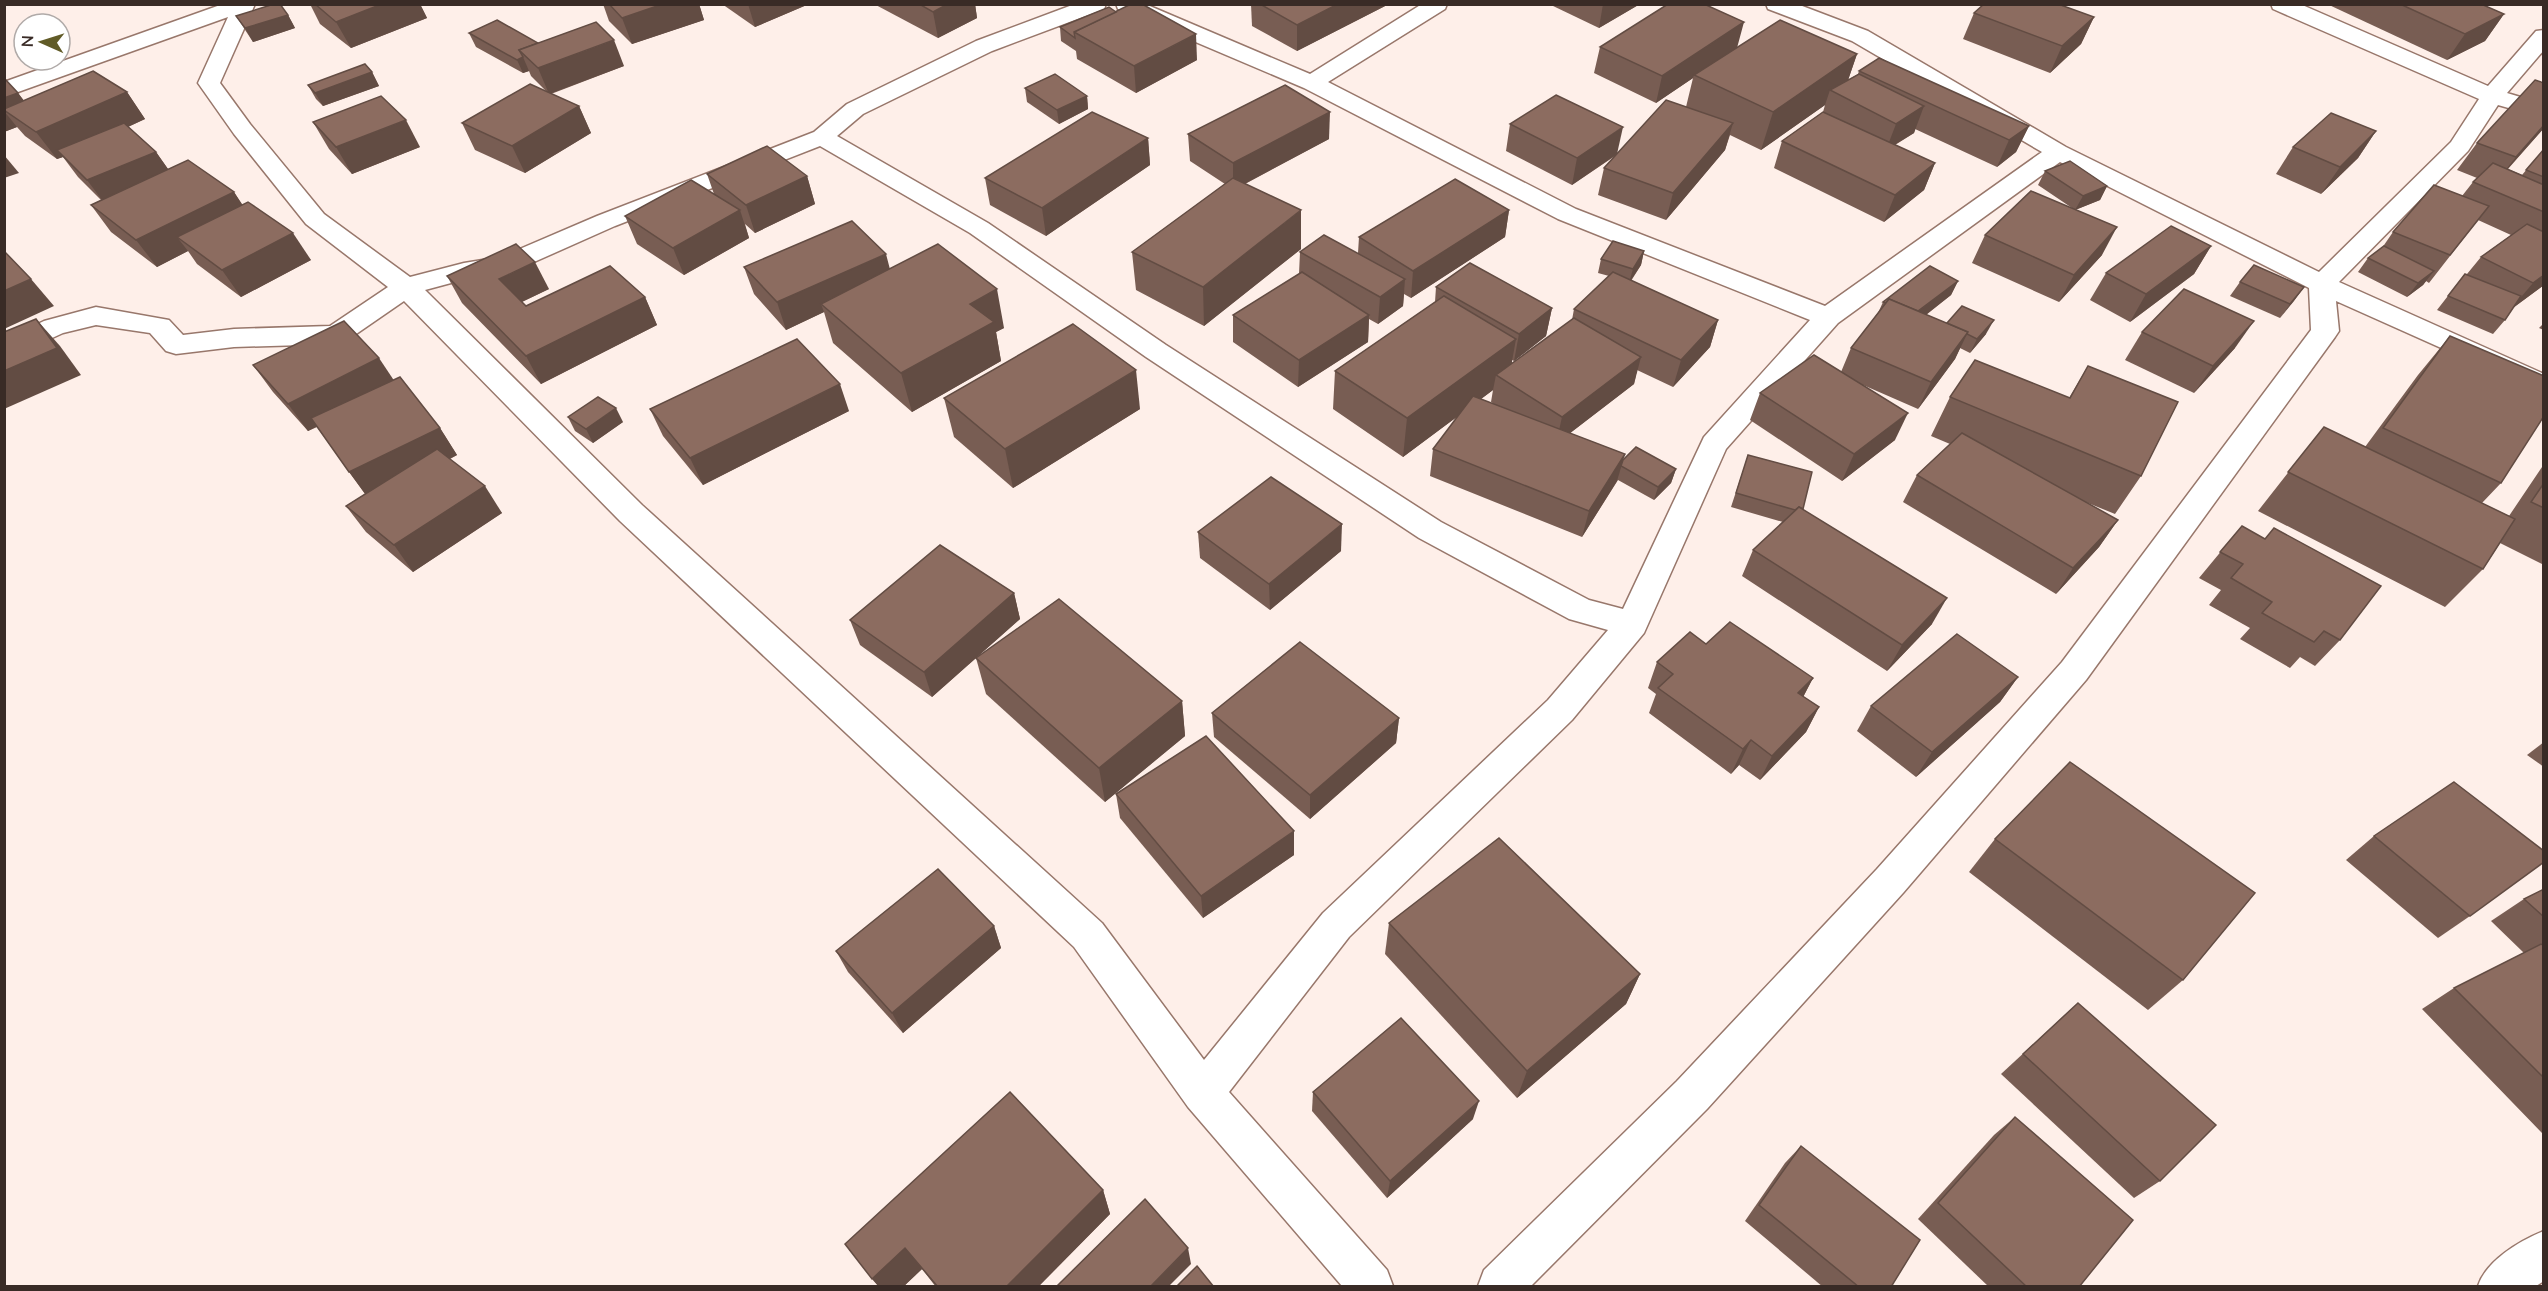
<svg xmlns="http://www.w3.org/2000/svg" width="2548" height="1291" font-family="'Nunito Sans',sans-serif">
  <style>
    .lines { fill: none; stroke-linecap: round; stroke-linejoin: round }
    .minor-casing { stroke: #98776b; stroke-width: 3 }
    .minor { fill: #fff; fill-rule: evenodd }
    .wall { fill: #785d53; fill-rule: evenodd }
    .shaded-wall { fill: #624c43 }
    .building { fill: #8c6c60; stroke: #624c43; stroke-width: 1.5 }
  </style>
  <rect width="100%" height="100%" fill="#feefe9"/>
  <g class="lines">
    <defs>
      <g id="minor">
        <path d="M223,4H255L220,83L250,124L324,214L410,277L464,263L501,257L597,216L814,132L847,104L976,41L1075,4H1106L1104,9L992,51L863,114L837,136L988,223L1166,345L1441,522L1589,600L1623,609L1704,437L1810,320L1558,219L1304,88L1118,9L1116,4H1145L1310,74L1422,4H1447L1445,9L1328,82L1576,209L1825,306L2042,152L1852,41L1768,9L1766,4H1797L1868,31L2066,147L2319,272L2451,142L2479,99L2273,9L2271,4H2300L2488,86L2536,31L2544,30V50L2507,93L2544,104V118L2498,105L2468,151L2339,282L2544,374V394L2336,301L2339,331L2335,337L2086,680L1903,893L1707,1109L1531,1286H1478L1484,1270L1677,1081L1877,869L2062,662L2311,330L2309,288L2060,162L1838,323L1726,449L1644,633L1572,720L1349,937L1229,1092L1387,1270L1393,1286H1342L1188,1107L1074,947L620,521L404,301L346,341L336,344L234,347L176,354L166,351L150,333L96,325L63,333L4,360V340L44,321L96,307L169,320L183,335L234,329L330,326L388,287L306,224L234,134L198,83L228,17L4,97V82ZM820,146L970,233L1146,357L1419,538L1569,619L1608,630L1548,700L1323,913L1204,1060L1102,923L642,505L425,290L466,279L516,270L615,226Z"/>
        <path d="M2544,1231V1281L2536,1286H2478C2486,1261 2519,1241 2544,1231Z"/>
      </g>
    </defs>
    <use href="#minor" class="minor-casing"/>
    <use href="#minor" class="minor"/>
  </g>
  <g class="wall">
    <polygon points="310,4 420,4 427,18 351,48 320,24"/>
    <polygon points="603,4 699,4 704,20 632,44 609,21"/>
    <polygon points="722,4 809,4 755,27"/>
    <polygon points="874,4 975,4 977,18 938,38"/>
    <polygon points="1251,4 1389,4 1297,51 1252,26"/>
    <polygon points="1551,4 1640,4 1599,28 1551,5"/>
    <polygon points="2327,4 2481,4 2504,14 2485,41 2447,60"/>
    <polygon points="1974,13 2094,17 2081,44 2050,73 1963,39"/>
    <polygon points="288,15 295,28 253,42 236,16"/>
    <polygon points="1060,27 1197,60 1136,93 1077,59 1076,51 1061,41"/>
    <polygon points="469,33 538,43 624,66 551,94 579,106 591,133 525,173 475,150 462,123 547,92 531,76 529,71 523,73 476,47"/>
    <polygon points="1600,47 1737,47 1857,54 1848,80 1858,74 1859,71 2029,126 2016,152 1997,167 1915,129 1914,133 1895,145 1935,163 1924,190 1884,222 1774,168 1782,141 1823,112 1825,105 1761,150 1730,135 1725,150 1666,220 1598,195 1604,168 1615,156 1572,185 1506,151 1510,124 1617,153 1686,107 1693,78 1656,103 1594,73"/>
    <polygon points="372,72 379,86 323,106 316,99 308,85"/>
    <polygon points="4,79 18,93 24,101 127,92 145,119 128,127 156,152 168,169 234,192 242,205 311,260 241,297 197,264 188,251 157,267 111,232 91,205 101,200 78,177 63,157 57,159 25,136 17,127 4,132"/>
    <polygon points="2544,83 2544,128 2508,169 2522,175 2544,149 2544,285 2513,308 2505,320 2493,334 2437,310 2465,274 2467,274 2481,257 2511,235 2478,220 2429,283 2426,281 2423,285 2407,297 2358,272 2368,258 2382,248 2393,232 2462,196 2473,182 2477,178 2457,170 2477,143"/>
    <polygon points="1025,88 1087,96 1088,109 1059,124 1027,102"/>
    <polygon points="313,122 420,147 352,174 329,149"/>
    <polygon points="2376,131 2358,158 2321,194 2276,174 2293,147"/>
    <polygon points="1188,134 1329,139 1245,184 1301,249 1204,326 1136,290 1132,252 1225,184 1190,161"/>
    <polygon points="1148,138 1150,165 1046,236 990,205 985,178"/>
    <polygon points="2045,171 2107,186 2100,200 2075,210 2102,255 2059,302 1972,263 1985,235 2075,210 2038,185"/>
    <polygon points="707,174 807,176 815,204 755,233 745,224 749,238 684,275 637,244 625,216 714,194"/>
    <polygon points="1509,210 1505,237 1411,298 1404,294 1403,306 1378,324 1369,319 1368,342 1298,387 1233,342 1233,315 1299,274 1300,252 1358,253 1359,237"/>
    <polygon points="2211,246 2194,274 2130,322 2090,300 2106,273"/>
    <path d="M1644,251L1641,265L1631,281L1718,320L1710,347L1673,387L1637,370L1634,384L1570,433L1623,460L1676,469L1671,483L1654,500L1618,480L1582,537L1430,476L1433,449L1458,416L1403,457L1333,409L1335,371L1435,302L1436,287L1552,308L1546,336L1514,361L1512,360V363L1572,320L1574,309L1609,276L1598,273L1601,259ZM1493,390L1491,402L1496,405L1481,399Z"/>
    <polygon points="744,267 890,269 1004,328 996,332 1001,361 912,412 833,343 824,312 786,330 754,294"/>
    <polygon points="447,276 549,289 522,302 526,306 645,297 657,325 541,384 462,303"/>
    <polygon points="1958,281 1951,295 1926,315 1947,323 1986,334 1970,353 1960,348 1955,359 1918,409 1863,385 1895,440 1842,481 1750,420 1760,393 1841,372 1851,348 1878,313 1883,302"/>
    <polygon points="2240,282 2304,287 2280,318 2230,296"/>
    <polygon points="2544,323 2544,330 2539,328"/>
    <polygon points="2142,332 2235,348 2194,393 2125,360"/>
    <polygon points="2450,336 2501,483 2482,503 2509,516 2544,464 2544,565 2500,543 2483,569 2445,607 2258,511 2324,427 2365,447 2418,375"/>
    <polygon points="253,365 394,380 440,428 457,455 450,459 502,513 413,572 366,532 346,506 365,494 317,427 308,431 273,392"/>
    <polygon points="2088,366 2141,476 2115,514 2083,501 2118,520 2099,547 2056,594 1903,502 1917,475 1950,444 1931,436 1950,397 2069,398"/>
    <polygon points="944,398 1140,409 1013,488 954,437"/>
    <polygon points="650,409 849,411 703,485 663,436"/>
    <polygon points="568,417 623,422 593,443 575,431"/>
    <polygon points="1748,455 1803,509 1932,624 1887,671 1742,576 1753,550 1783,522 1731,507"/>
    <polygon points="2242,526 2340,640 2315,666 2300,657 2290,668 2240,639 2250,628 2209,605 2221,590 2199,578"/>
    <polygon points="1198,532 1341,551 1270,610 1200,558"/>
    <polygon points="1014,593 1020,619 932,697 860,645 850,620"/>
    <polygon points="1706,644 1813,678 1803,697 1819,707 1806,732 1760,780 1739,765 1731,774 1649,713 1656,694 1648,688 1657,662"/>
    <polygon points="976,658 1182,701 1185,736 1105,802 986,694"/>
    <polygon points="2018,677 2000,702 1916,777 1857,731 1871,706"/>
    <polygon points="1212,713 1399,718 1396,743 1310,819 1214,737"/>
    <polygon points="2544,742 2544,767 2527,755"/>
    <polygon points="1116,794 1294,855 1203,918 1120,818"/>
    <polygon points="2374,836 2470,916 2438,938 2346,860"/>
    <polygon points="1995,839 2183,980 2148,1010 1969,872"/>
    <polygon points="2544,889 2544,1132 2542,1133 2422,1009 2454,988 2524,953 2491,921 2524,899"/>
    <polygon points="1389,923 1640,974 1626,1004 1517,1098 1385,954"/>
    <polygon points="994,926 1001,948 903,1033 848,972 836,951"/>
    <polygon points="2078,1003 2160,1181 2134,1198 2001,1074"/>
    <polygon points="1313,1092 1473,1119 1387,1198 1312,1111"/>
    <polygon points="2015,1117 2079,1287 1989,1287 1918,1219 1994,1135"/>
    <polygon points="1801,1146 1891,1287 1823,1287 1745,1221 1785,1163"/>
    <polygon points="1103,1190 1110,1214 1038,1287 936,1287 922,1269 903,1287 879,1287 845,1244"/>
  </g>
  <g class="shaded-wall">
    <polygon points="382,4 420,4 427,18 351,48 336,22"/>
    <polygon points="663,4 699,4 704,20 632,44 622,18"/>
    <polygon points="748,4 809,4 755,27"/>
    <polygon points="948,4 975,4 977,18 938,38 933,12"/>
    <polygon points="1338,4 1389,4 1297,51 1297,25"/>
    <polygon points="1603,4 1640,4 1599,28"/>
    <polygon points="2504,14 2485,41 2447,60 2465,34"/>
    <polygon points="288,15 295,28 253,42 245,28"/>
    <polygon points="2094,17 2081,44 2050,73 2062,46"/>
    <polygon points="1744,22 1737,48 1694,75 1693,78 1656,103 1662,76"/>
    <polygon points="1196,34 1197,60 1136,93 1134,66"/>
    <polygon points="614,40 624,66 549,94 538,68"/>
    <polygon points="1857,54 1844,92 1830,90 1825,105 1761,150 1773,112"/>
    <polygon points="523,57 529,71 523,73 517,60"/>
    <polygon points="372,72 379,86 323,106 315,93"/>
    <polygon points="127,92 145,119 64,156 57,150 63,157 57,159 36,132"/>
    <polygon points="18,93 38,119 4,110 4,98"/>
    <polygon points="1087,96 1088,109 1059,124 1057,110"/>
    <polygon points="579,106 591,133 525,173 512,146"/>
    <polygon points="1924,106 1914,133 1886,150 1896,124"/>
    <polygon points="4,111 17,127 4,132"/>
    <polygon points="1330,112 1329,139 1233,190 1233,163"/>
    <polygon points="406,120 420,147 352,174 336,147"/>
    <polygon points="1733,123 1725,150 1666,220 1673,193"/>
    <polygon points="2544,125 2544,128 2494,184 2516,157"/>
    <polygon points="2029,126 2016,152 1997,167 2009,140"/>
    <polygon points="1623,127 1617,154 1572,185 1577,158"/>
    <polygon points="2376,131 2358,158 2321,194 2340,167"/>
    <polygon points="1148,138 1150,165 1046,236 1042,208"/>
    <polygon points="156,152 175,179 108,208 87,180"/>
    <polygon points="4,155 19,173 4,178"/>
    <polygon points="1935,163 1924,190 1884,222 1895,195"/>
    <polygon points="807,176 815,204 755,233 746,205"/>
    <polygon points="2107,186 2100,200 2075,210 2083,196"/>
    <polygon points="234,192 252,219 177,237 188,251 157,267 136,240"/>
    <polygon points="740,210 749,238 684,275 673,248"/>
    <polygon points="1301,210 1301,249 1204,326 1203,287"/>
    <polygon points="1509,210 1505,237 1411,298 1413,271"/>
    <polygon points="2117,227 2102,255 2059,302 2074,275"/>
    <polygon points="293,233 311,260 241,297 222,270"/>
    <polygon points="2211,246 2194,274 2130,322 2146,294"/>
    <polygon points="1644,251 1641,265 1629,283 1633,269"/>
    <polygon points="886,254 893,281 821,304 824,312 786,330 777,302"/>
    <polygon points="535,262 549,289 513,306 499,279"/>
    <polygon points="2434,271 2423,285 2407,297 2418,283"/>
    <polygon points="2544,275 2544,285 2510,310 2533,283"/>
    <polygon points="31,279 54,306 4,329 4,291"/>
    <polygon points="1405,279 1403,306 1378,324 1380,297"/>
    <polygon points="1958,281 1951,295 1905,331 1911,317"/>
    <polygon points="2304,287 2294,301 2280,318 2290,304"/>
    <polygon points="997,289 1004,328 996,332 1001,361 912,412 901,373 970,304"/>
    <polygon points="645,297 657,325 541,384 526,356"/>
    <polygon points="1552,308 1546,336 1514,361 1519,334"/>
    <polygon points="1369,315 1368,342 1298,387 1299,360"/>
    <polygon points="36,319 60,346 81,375 4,409 4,371"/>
    <polygon points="1718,320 1710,347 1673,387 1681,360"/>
    <polygon points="1994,320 1986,334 1970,353 1977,339"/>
    <polygon points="2254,321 2235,348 2194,393 2213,366"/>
    <polygon points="1968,332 1955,359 1918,409 1931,382"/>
    <polygon points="1516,339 1509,378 1496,375 1493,390 1403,457 1407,418"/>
    <polygon points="1641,357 1634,384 1556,444 1562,417"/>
    <polygon points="379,358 397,385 308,431 288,404"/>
    <polygon points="1136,370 1140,409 1013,488 1005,449"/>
    <polygon points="840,384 849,411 703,485 690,458"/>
    <polygon points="616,408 623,422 593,443 586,429"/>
    <polygon points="1908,413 1895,440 1842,481 1854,454"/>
    <polygon points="440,428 457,455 369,499 349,472"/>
    <polygon points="1625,454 1617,481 1582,537 1589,511"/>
    <polygon points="1676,469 1671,483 1654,500 1658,487"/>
    <polygon points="485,486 502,513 413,572 394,545"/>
    <polygon points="2118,520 2099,547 2056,594 2073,568"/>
    <polygon points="1342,524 1341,551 1270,610 1269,584"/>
    <polygon points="1014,593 1020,619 932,697 924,672"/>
    <polygon points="1947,598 1932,624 1887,671 1902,645"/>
    <polygon points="2018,677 2000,702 1916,777 1932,752"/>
    <polygon points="1813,678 1800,703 1798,693"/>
    <polygon points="1182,701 1185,736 1105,802 1099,768"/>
    <polygon points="1819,707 1806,732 1760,780 1772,756"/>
    <polygon points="1399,718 1396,743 1310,819 1310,795"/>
    <polygon points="1751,740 1739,765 1731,774 1743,749"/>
    <polygon points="1294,831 1294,855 1203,918 1201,896"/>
    <polygon points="994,926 1001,948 903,1033 892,1013"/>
    <polygon points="1640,974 1626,1004 1517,1098 1527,1071"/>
    <polygon points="1479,1101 1473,1119 1387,1198 1390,1181"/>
    <polygon points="1103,1190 1110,1214 1038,1287 1006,1287"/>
    <polygon points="905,1248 922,1269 903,1287 879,1287 872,1279"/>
    <polygon points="1188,1248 1191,1264 1168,1287 1150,1287"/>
  </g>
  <g class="building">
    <polygon points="274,4 280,4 288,15 245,28 236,16"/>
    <polygon points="315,4 382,4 336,22"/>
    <polygon points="609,4 663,4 622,18"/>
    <polygon points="919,4 948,4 933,12"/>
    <polygon points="1131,4 1142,4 1196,34 1134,66 1074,32"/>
    <polygon points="1260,4 1338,4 1297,25"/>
    <polygon points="1668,4 1704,4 1744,22 1662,76 1600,47"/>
    <polygon points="1984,4 2058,4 2094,17 2062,46 1974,13"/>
    <polygon points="2400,4 2481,4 2504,14 2465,34"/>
    <polygon points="1109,7 1116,12 1074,32 1075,38 1060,27"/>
    <polygon points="497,20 538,43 519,50 523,57 517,60 469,33"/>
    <polygon points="1780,20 1857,54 1773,112 1694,75"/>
    <polygon points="596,22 614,40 538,68 519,50"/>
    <polygon points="1879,58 2029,126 2009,140 1859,71"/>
    <polygon points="365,64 372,72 315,93 308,85"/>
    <polygon points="93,71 127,92 36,132 4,110 4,109"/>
    <polygon points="1055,74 1087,96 1057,110 1025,88"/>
    <polygon points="1859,74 1924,106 1896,124 1830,90"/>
    <polygon points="4,79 5,79 18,93 4,98"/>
    <polygon points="2535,80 2544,83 2544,125 2516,157 2477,143"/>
    <polygon points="530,84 579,106 512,146 462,123"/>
    <polygon points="1285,85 1330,112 1233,163 1188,134"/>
    <polygon points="1556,95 1623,127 1577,158 1510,124"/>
    <polygon points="381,96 406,120 336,147 313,122"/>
    <polygon points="1666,100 1733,123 1673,193 1604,168"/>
    <polygon points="1092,112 1148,138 1042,208 985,178"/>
    <polygon points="1823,112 1935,163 1895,195 1782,141"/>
    <polygon points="2331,113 2376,131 2340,167 2293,147"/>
    <polygon points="124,123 156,152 87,180 57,150"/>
    <polygon points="767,146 807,176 746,205 707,174"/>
    <polygon points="2544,149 2544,177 2526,170"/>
    <polygon points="188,160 234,192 136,240 91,205"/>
    <polygon points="2070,161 2107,186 2083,196 2045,171"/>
    <polygon points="2493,163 2544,185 2544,212 2473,182"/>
    <polygon points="1233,178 1301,210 1203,287 1132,252"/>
    <polygon points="1455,179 1509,210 1413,271 1359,237"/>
    <polygon points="691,180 740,210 673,248 625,216"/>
    <polygon points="2434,185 2489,206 2450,255 2393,232"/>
    <polygon points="2031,191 2117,227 2074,275 1985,235"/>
    <polygon points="248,202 293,233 222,270 177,237"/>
    <polygon points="852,221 886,254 777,302 744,267"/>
    <polygon points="2527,224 2544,232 2544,275 2533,283 2481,257"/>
    <polygon points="2171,226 2211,246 2146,294 2106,273"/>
    <polygon points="1324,235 1405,279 1380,297 1300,252"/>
    <polygon points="1613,241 1644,251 1633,269 1601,259"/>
    <polygon points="516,244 535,262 499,279 526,306 610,266 645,297 526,356 447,276"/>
    <polygon points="938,244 997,289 970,304 994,322 901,373 821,304"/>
    <polygon points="2384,246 2434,271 2418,283 2368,258"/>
    <polygon points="4,251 31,279 4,291"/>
    <polygon points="1470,263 1552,308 1519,334 1436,287"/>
    <polygon points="2254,265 2304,287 2290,304 2240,282"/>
    <polygon points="1930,266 1958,281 1918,311 1889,299 1886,303 1883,302"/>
    <polygon points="1302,272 1369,315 1299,360 1233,315"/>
    <polygon points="1613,272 1718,320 1681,360 1574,309"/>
    <polygon points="2465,274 2521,296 2505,320 2448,296"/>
    <polygon points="2184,289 2254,321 2213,366 2142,332"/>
    <polygon points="1444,296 1516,339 1407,418 1335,371"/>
    <polygon points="1889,299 1968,332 1931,382 1851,348"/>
    <polygon points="1962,306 1994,320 1977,339 1967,334 1968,332 1947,323"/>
    <polygon points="1574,318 1641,357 1562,417 1496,375"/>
    <polygon points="36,319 57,348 4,371 4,332"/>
    <polygon points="344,321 379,358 288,404 253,365"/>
    <polygon points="1073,324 1136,370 1005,449 944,398"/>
    <polygon points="2450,336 2544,376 2544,416 2501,483 2383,428"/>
    <polygon points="797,339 840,384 690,458 650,409"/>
    <polygon points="1814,355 1908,413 1854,454 1760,393"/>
    <polygon points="1975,360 2070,398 2088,366 2178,402 2141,476 1950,397"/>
    <polygon points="400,377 440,428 349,472 311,418"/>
    <polygon points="1473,396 1625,454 1589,511 1433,449"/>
    <polygon points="598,397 616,408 586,429 568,417"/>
    <polygon points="2324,427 2515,519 2483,569 2288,472"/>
    <polygon points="1962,433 2118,520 2073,568 1917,475"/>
    <polygon points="1636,447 1676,469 1658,487 1621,466 1623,460"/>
    <polygon points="437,449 485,486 394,545 346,506"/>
    <polygon points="1748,455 1812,472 1803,509 1799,507 1795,510 1736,493"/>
    <polygon points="1271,477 1342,524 1269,584 1198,532"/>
    <polygon points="2544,483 2544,508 2531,502"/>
    <polygon points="1799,507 1947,598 1902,645 1753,550"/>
    <polygon points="2242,526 2265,539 2274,528 2381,586 2340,640 2324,631 2314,642 2262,613 2272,602 2231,578 2243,564 2220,552"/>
    <polygon points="940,545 1014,593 924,672 850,620"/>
    <polygon points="1059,599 1182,701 1099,768 976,658"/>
    <polygon points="1730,622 1813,678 1798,693 1819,707 1772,756 1751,740 1743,749 1658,688 1673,674 1657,662 1690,632 1706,644"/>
    <polygon points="1957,634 2018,677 1932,752 1871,706"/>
    <polygon points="1300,642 1399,718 1310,795 1212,713"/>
    <polygon points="1206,736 1294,831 1201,896 1116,794"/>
    <polygon points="2070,762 2255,893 2183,980 1995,839"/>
    <polygon points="2454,782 2544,851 2544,862 2470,916 2374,836"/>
    <polygon points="1499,838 1640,974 1527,1071 1389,923"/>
    <polygon points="938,869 994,926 892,1013 836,951"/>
    <polygon points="2544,889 2544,917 2524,899"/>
    <polygon points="2541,944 2544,946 2544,1078 2454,988"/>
    <polygon points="2078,1003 2216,1125 2160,1181 2023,1054"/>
    <polygon points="1401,1018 1479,1101 1390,1181 1313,1092"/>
    <polygon points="1010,1092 1103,1190 1006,1287 938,1287 905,1248 872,1279 845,1244"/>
    <polygon points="2015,1117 2133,1220 2079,1287 2027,1287 1938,1203"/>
    <polygon points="1801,1146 1920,1240 1891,1287 1859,1287 1759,1205"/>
    <polygon points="1145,1199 1188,1248 1150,1287 1056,1287"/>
    <polygon points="1197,1266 1214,1287 1176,1287"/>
  </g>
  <rect width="2548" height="1291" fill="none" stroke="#392b26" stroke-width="12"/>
  <g transform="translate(42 42) rotate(273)"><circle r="28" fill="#ffffff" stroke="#b0aaa8" stroke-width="1.5"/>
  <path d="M0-4.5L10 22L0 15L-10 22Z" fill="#615b27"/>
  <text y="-9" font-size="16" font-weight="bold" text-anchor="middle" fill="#392b26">N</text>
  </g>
</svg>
